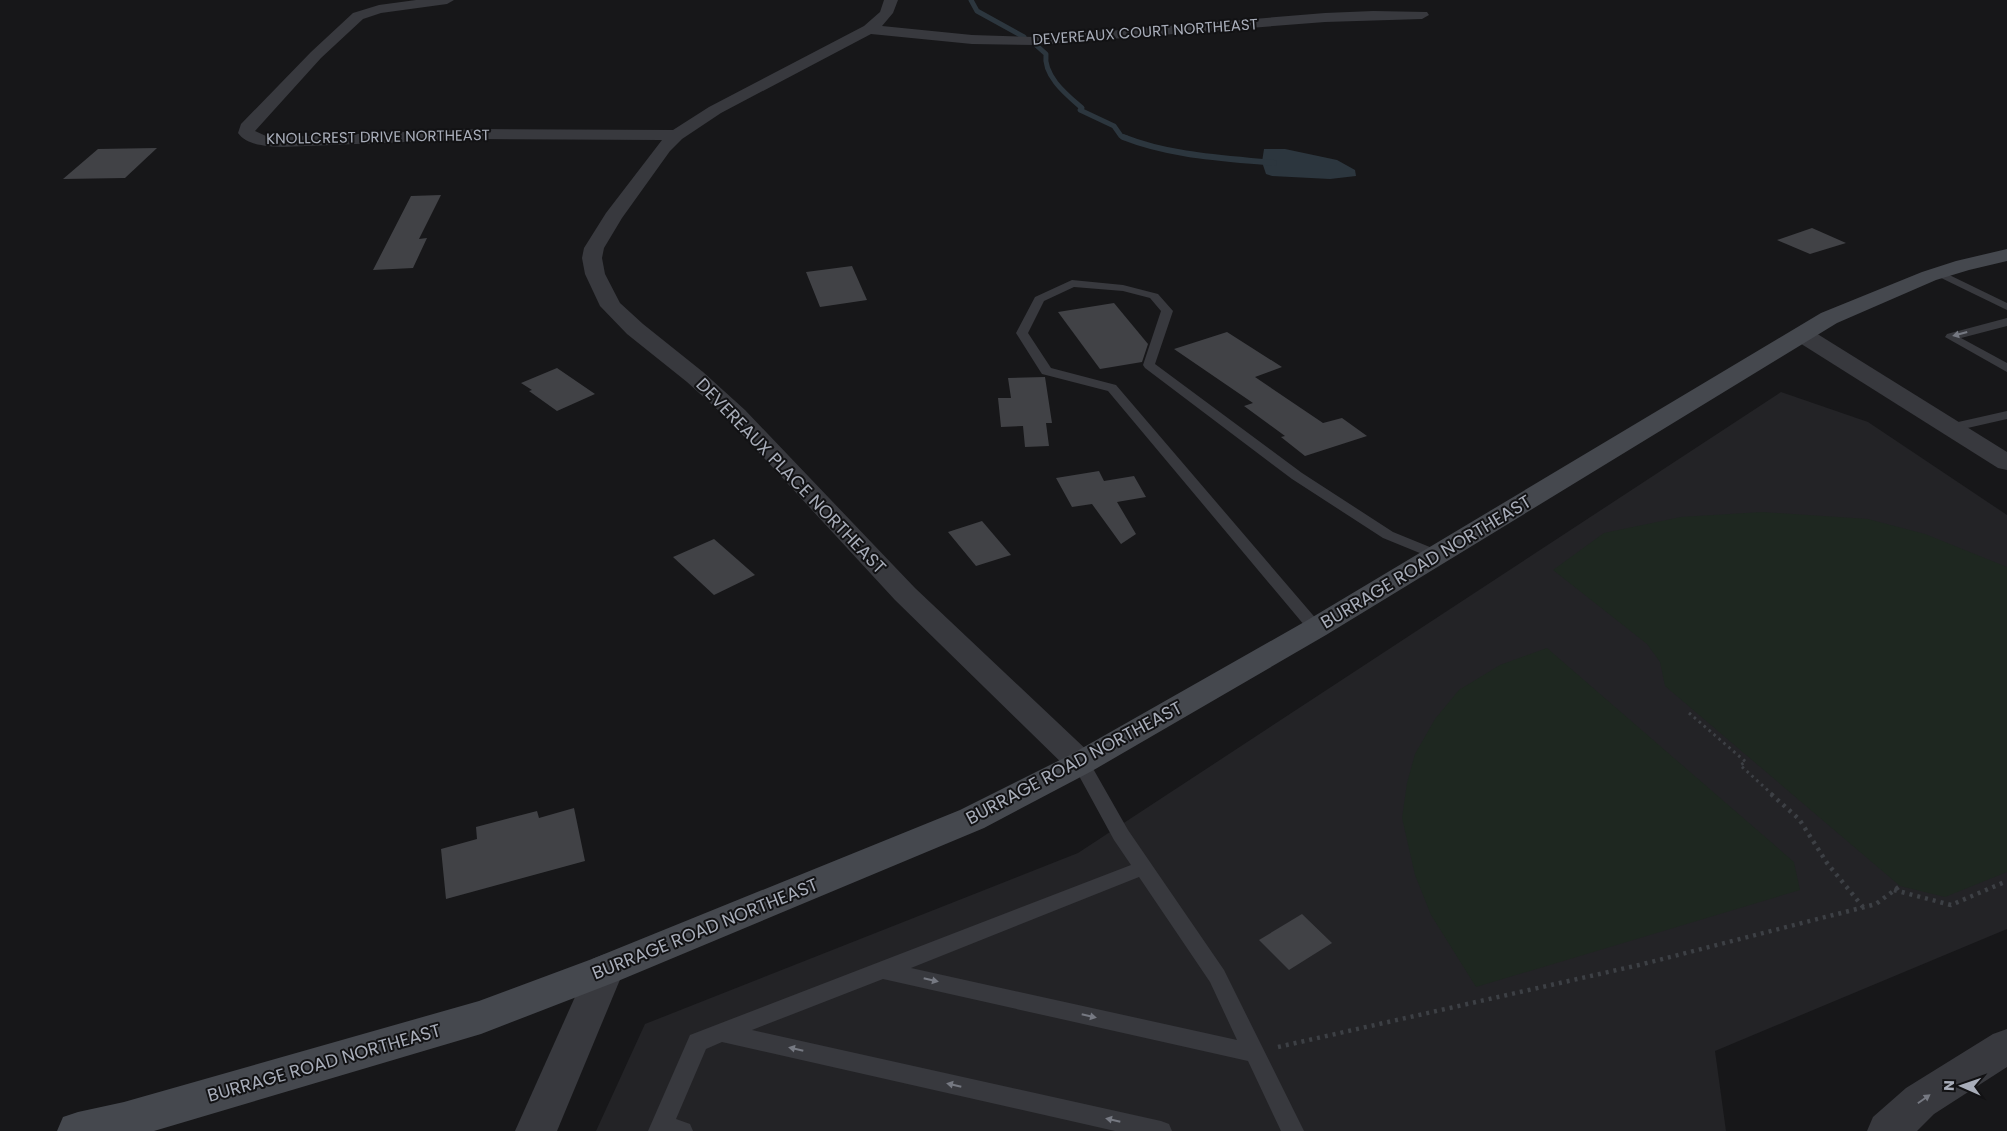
<svg xmlns="http://www.w3.org/2000/svg" width="2007" height="1131" font-family="Poppins,sans-serif">
  <style>
    .built { fill: #232326 }
    .green { fill: #1e2720 }
    .water { fill: #2c363e }
    .lines { fill: none; stroke-linecap: round; stroke-linejoin: round }
    .stream-far1 { stroke: #2c363e; stroke-width: 5 }
    .stream { stroke: #2c363e; stroke-width: 6 }
    .building { fill: #414246 }
    .path-far1 { stroke: #3d4045; stroke-width: 3; stroke-dasharray: 2.5 4; stroke-linecap: butt }
    .path { stroke: #3d4045; stroke-width: 4.5; stroke-dasharray: 3 5; stroke-linecap: butt }
    .lane { fill: #38393e; fill-rule: evenodd }
    .street { fill: #38393e; fill-rule: evenodd }
    .secondary { fill: #45484e; fill-rule: evenodd }
    .oneway { fill: #767982 }
    .labels { text-anchor: middle; stroke-width: 4; stroke-linejoin: round; paint-order: stroke }
    .far-street-label { font-size: 15px; fill: #a8adb9; stroke: #121214 }
    .street-label { font-size: 18px; fill: #a8adb9; stroke: #121214 }
  </style>
  <rect width="100%" height="100%" fill="#171719"/>
  <polygon class="built" points="1781,392 1868,422 2007,515 2007,929 1715,1051 1726,1131 596,1131 645,1024 1078,853"/>
  <g class="green">
    <polygon points="1762,512 1868,519 1925,534 2007,567 2007,872 1945,897 1900,886 1665,686 1660,662 1647,644 1553,570 1604,533 1681,517"/>
    <polygon points="1547,648 1794,862 1800,890 1476,987 1431,915 1415,875 1402,818 1407,783 1415,754 1435,719 1459,690 1500,665"/>
  </g>
  <polygon class="water" points="1264,149 1285,149 1337,160 1355,170 1356,176 1330,179 1272,176 1266,174 1262,162"/>
  <g class="lines">
    <g class="stream-far1">
      <polyline points="971,0 977,11 1024,37"/>
      <path d="M1036,45L1046,54C1043,76 1067,95 1082,108L1080,110L1114,126L1121,136L1127,138"/>
    </g>
    <path class="stream" d="M1123,137C1171,156 1223,158 1274,163"/>
  </g>
  <g class="building">
    <polygon points="157,148 125,178 63,179 98,149"/>
    <polygon points="441,195 419,239 427,238 413,268 373,270 411,196"/>
    <polygon points="1812,228 1846,243 1810,254 1777,240"/>
    <polygon points="852,266 867,300 820,307 806,272"/>
    <polygon points="1114,303 1148,344 1142,362 1100,369 1058,312"/>
    <polygon points="1227,332 1282,367 1255,377 1323,423 1342,418 1367,436 1305,456 1281,437 1285,436 1244,406 1253,403 1174,349"/>
    <polygon points="557,368 595,394 557,411 529,391 532,390 521,383"/>
    <polygon points="1045,377 1052,423 1046,423 1049,446 1025,447 1023,426 1001,427 998,398 1011,398 1008,378"/>
    <polygon points="1099,471 1104,481 1134,476 1146,497 1117,502 1136,534 1121,544 1092,504 1072,507 1056,478"/>
    <polygon points="982,521 1011,555 976,566 948,532"/>
    <polygon points="714,539 755,575 714,595 673,557"/>
    <polygon points="574,808 585,861 446,899 441,849 477,839 476,827 537,811 539,818"/>
    <polygon points="1302,914 1332,943 1289,970 1259,940"/>
  </g>
  <g class="lines">
    <polyline class="path-far1" points="1689,713 1746,762 1740,765 1773,795"/>
    <g class="path">
      <polyline points="1771,794 1799,819 1827,863 1863,907"/>
      <polyline points="1894,890 1951,905 2007,881"/>
      <polyline points="1278,1047 1639,965 1876,904 1900,886"/>
    </g>
    <g class="lane">
      <polygon points="1939,270 2007,303 2007,310 1935,275 1933,273 1935,271"/>
      <polygon points="1072,280 1123,285 1158,294 1173,311 1155,364 1302,473 1393,532 1442,552 1444,555 1442,558 1432,558 1383,538 1292,479 1145,368 1143,365 1161,311 1150,298 1123,291 1074,287 1044,301 1028,333 1051,368 1116,385 1324,628 1322,632 1316,633 1310,632 1108,391 1042,374 1040,371 1016,333 1035,297"/>
      <polygon points="2007,318 2007,326 1961,338 2007,363 2007,372 1945,337 1947,334"/>
      <polygon points="2007,411 2007,419 1950,432 1943,428 1945,425"/>
      <path d="M1081,757L1087,758L1128,830L1224,970L1304,1131H1281L1248,1061L883,979L752,1030L1161,1121L1169,1124L1172,1131H1115L722,1042L706,1049L676,1119L690,1124L693,1131H648L690,1035L1131,865L1114,840L1072,763L1075,758ZM1139,877L1210,982L1237,1040L911,968Z"/>
    </g>
    <g class="street">
      <path d="M416,0H454L447,4L381,13L363,19L321,58L255,131L266,136L282,137L479,129L673,130L709,107L864,26L880,12L884,0H898L893,13L882,26L972,35L1035,37L1325,13L1373,11L1427,12L1429,15L1422,19L1325,22L1035,45L972,44L871,34L721,113L682,139L670,151L622,218L604,248L602,258L605,274L620,303L643,324L703,372L745,410L915,588L1092,755L1097,763L1092,771L1081,775L1070,771L895,600L729,420L687,382L627,334L600,306L585,274L582,258L584,248L606,213L662,140L479,139L282,147C268,146 247,146 238,133L241,124L311,52L353,13L379,5Z"/>
      <polygon points="1803,328 1811,330 2007,452 2007,470 1998,468 1795,340 1792,335 1795,330"/>
      <polygon points="605,954 618,959 624,970 557,1131 515,1131 592,959"/>
      <polygon points="2007,1029 2007,1067 1934,1114 1917,1131 1867,1131 1873,1117 1906,1088 1993,1034"/>
    </g>
    <polygon class="secondary" points="2007,249 2007,261 1969,270 1936,280 1837,323 1326,635 1092,771 984,828 618,981 481,1034 154,1131 57,1131 63,1117 78,1112 124,1102 479,1001 592,959 960,810 1070,755 1306,621 1821,313 1922,272 1956,261"/>
  </g>
  <defs><path id="oneway-solid" d="M-6-.8H1V-3.2L6.5 0L1 3.2V.8H-6Z" transform="scale(1.25)"/></defs>
  <g class="oneway">
    <use href="#oneway-solid" transform="translate(1960 334) rotate(165)"/>
    <use href="#oneway-solid" transform="translate(931 980) rotate(13)"/>
    <use href="#oneway-solid" transform="translate(1089 1016) rotate(13)"/>
    <use href="#oneway-solid" transform="translate(796 1049) rotate(-167)"/>
    <use href="#oneway-solid" transform="translate(954 1085) rotate(-167)"/>
    <use href="#oneway-solid" transform="translate(1924 1099) rotate(-35)"/>
    <use href="#oneway-solid" transform="translate(1113 1120) rotate(-167)"/>
  </g>
  <g class="labels">
    <g class="far-street-label">
      <text transform="translate(1145 32) rotate(-4)" y="5">DEVEREAUX COURT NORTHEAST</text>
      <text transform="translate(378 137) rotate(-1)" y="5">KNOLLCREST DRIVE NORTHEAST</text>
    </g>
    <g class="street-label">
      <text transform="translate(791 476) rotate(46)" y="6">DEVEREAUX PLACE NORTHEAST</text>
      <text transform="translate(1426 562) rotate(-31)" y="6">BURRAGE ROAD NORTHEAST</text>
      <text transform="translate(1074 763) rotate(-28)" y="6">BURRAGE ROAD NORTHEAST</text>
      <text transform="translate(705 929) rotate(-22)" y="6">BURRAGE ROAD NORTHEAST</text>
      <text transform="translate(324 1063) rotate(-16)" y="6">BURRAGE ROAD NORTHEAST</text>
    </g>
  </g>
  <g transform="translate(1962 1086) rotate(272)" stroke="#121214" stroke-width="4" paint-order="stroke">
  <path d="M0-4L9 19L0 12L-9 19Z" fill="#a8adb9"/>
  <text y="-8" font-size="14" font-weight="bold" text-anchor="middle" fill="#a8adb9">N</text>
  </g>
</svg>
